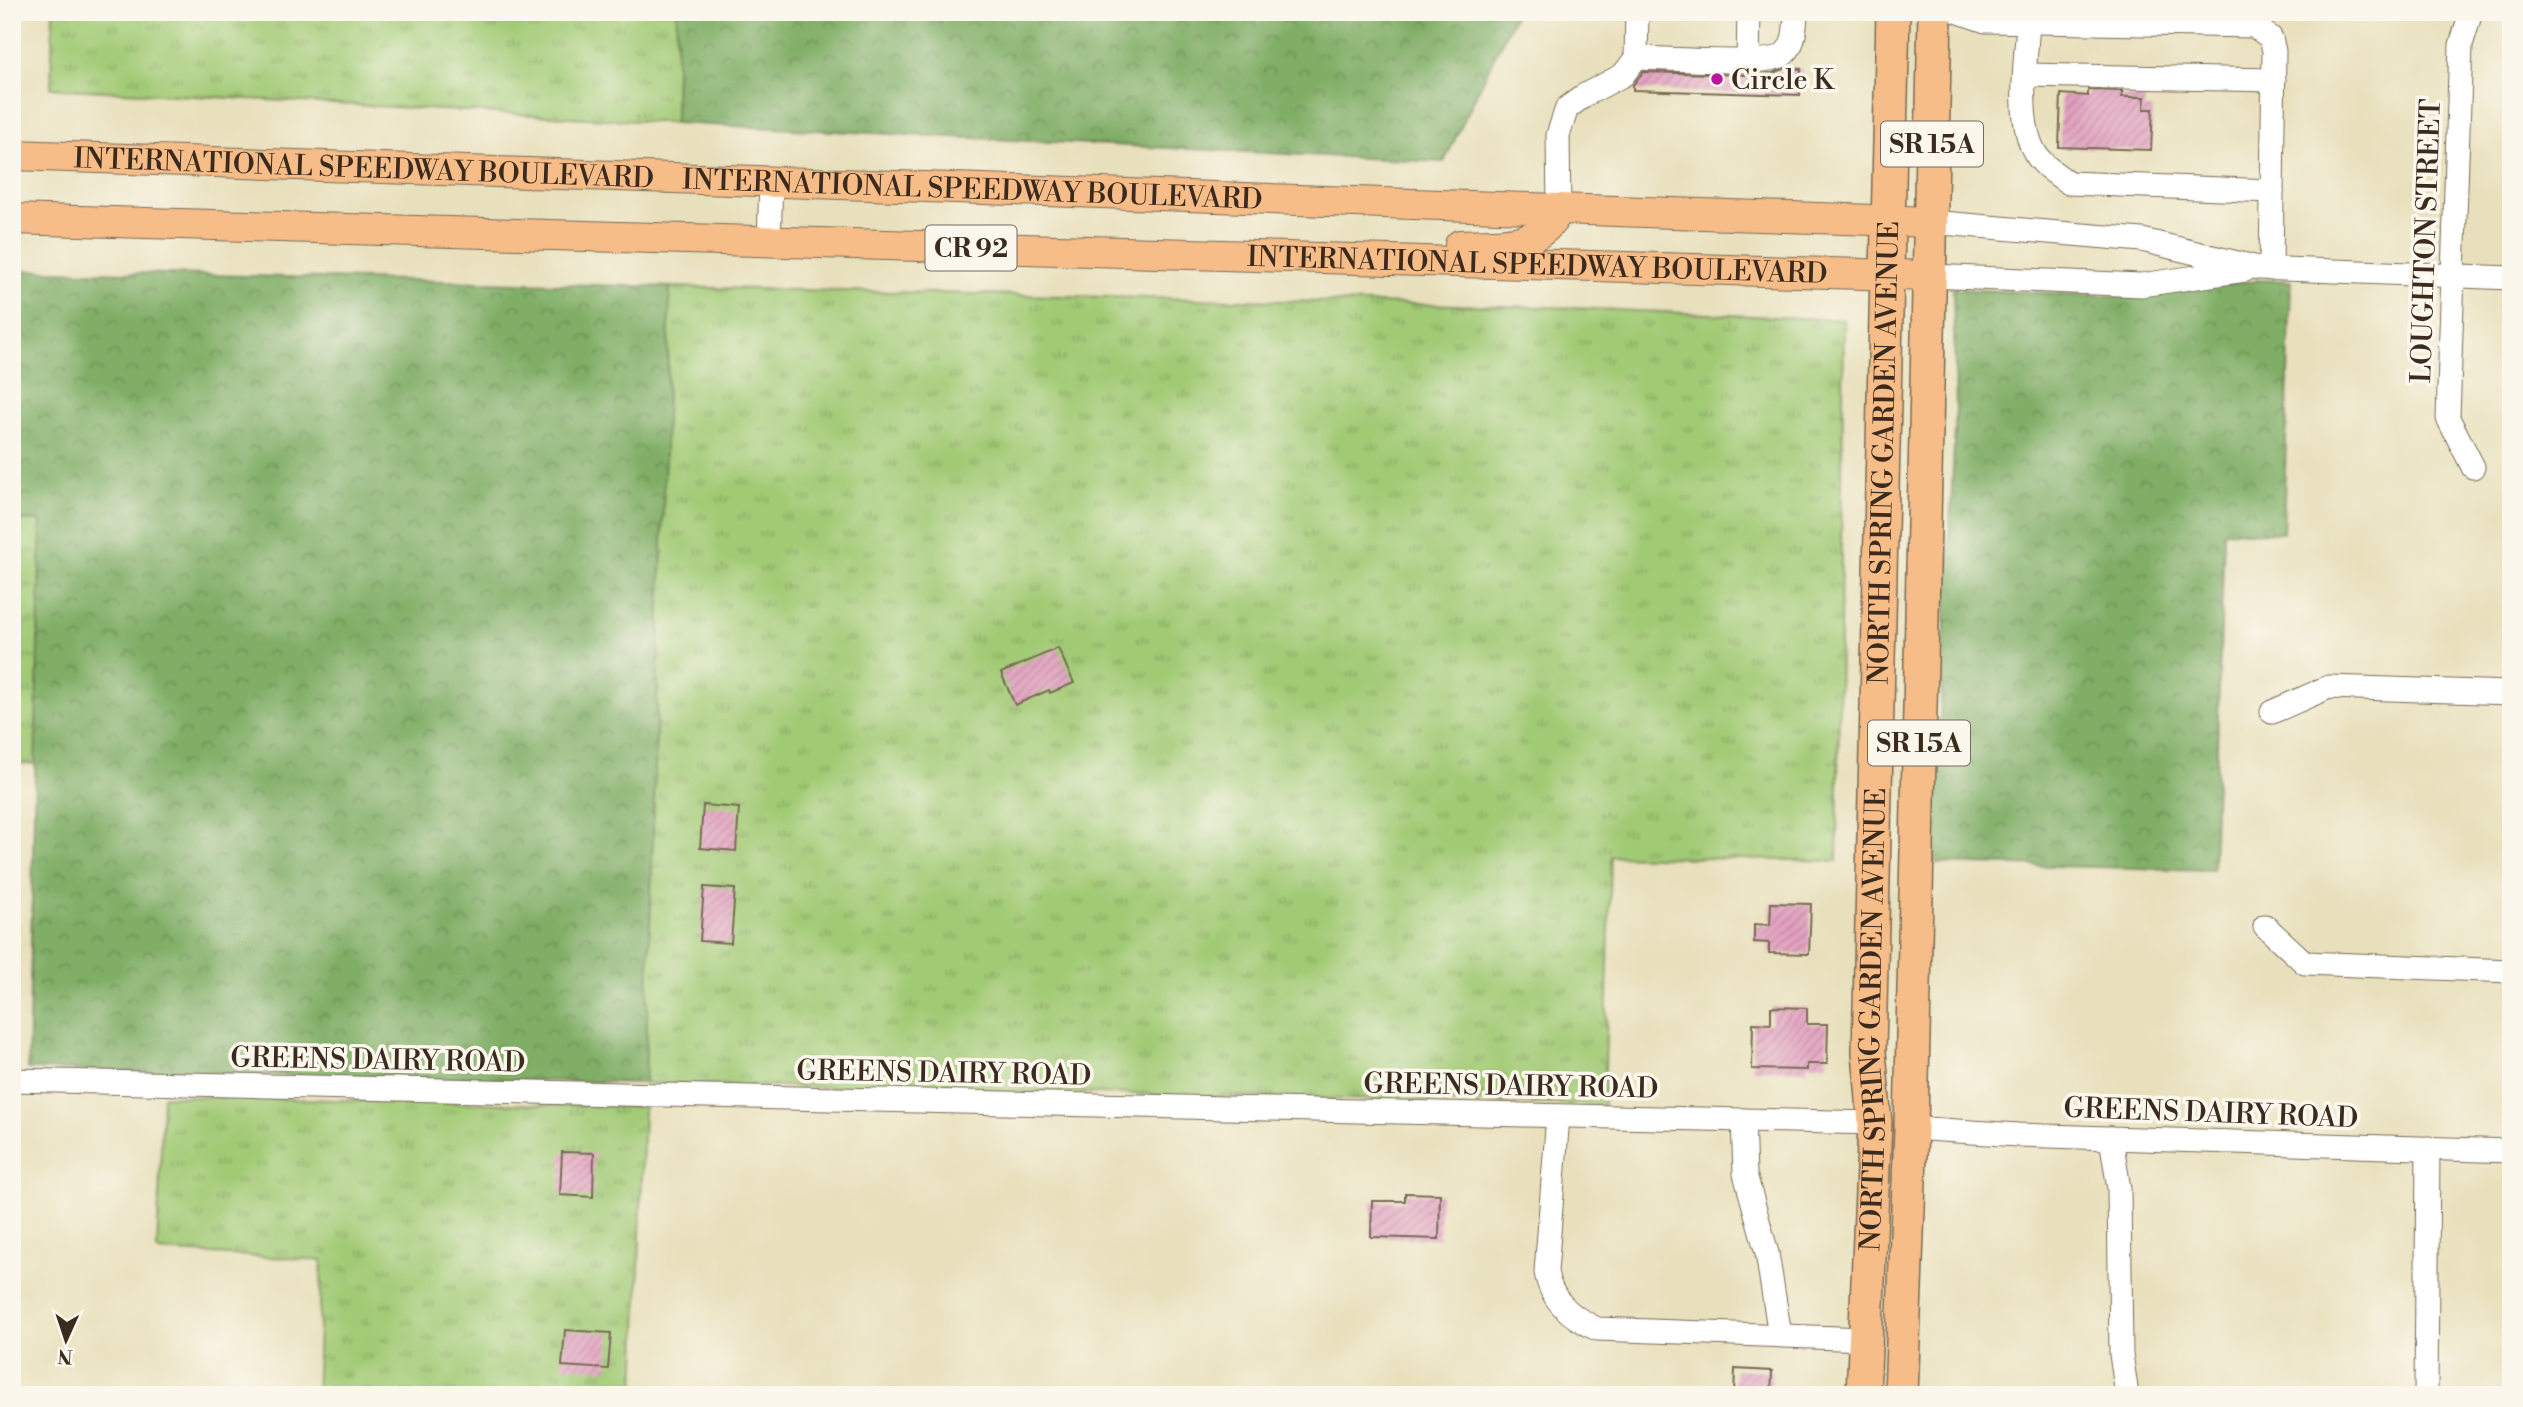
<svg xmlns="http://www.w3.org/2000/svg" width="2523" height="1407" font-family="'Libre Bodoni',serif">
  <style>
    .grass { fill: url(#grass-tufts); stroke: #6e7a4a; stroke-width: 2 }
    .forest { fill: url(#forest-crowns); stroke: #5e6c42; stroke-width: 2 }
    .building { fill: url(#building-hatch) }
    .lines { fill: none; stroke-linecap: round; stroke-linejoin: round }
    .minor-casing { stroke: #786a55; stroke-width: 25 }
    .major-casing { stroke: #786a55; stroke-width: 32 }
    .highway-casing { stroke: #786a55; stroke-width: 36 }
    .minor { stroke: #fff; stroke-width: 23 }
    .major { stroke: #f7bd88; stroke-width: 30 }
    .highway { stroke: #f7bd88; stroke-width: 33 }
    .poi-dot { fill: #b5179e; stroke: #fbf7ec; stroke-width: 2.5 }
    .labels { text-anchor: middle; stroke-width: 7; stroke-linejoin: round; paint-order: stroke }
    .shield { fill: #fbf7ec; stroke: #75685c; stroke-width: 2 }
    .shield-label { font-size: 26px; font-weight: bold; fill: #3b2a1e }
    .poi-label { font-size: 28px; fill: #3b2a1e; stroke: #fbf7ec; text-anchor: start }
    .street-label { font-size: 28px; fill: #3b2a1e; stroke: #fbf7ec }
  </style>
  <defs>
    <pattern id="grass-tufts" width="24" height="20" patternUnits="userSpaceOnUse" patternTransform="scale(1.75)"><rect width="24" height="20" fill="#a1ca75"/><path d="M3 7l-1-3M5 7V3M7 7l1-3M15 17l-1-3M17 17v-4M19 17l1-3" fill="none" stroke="#84a45f"/></pattern>
    <pattern id="forest-crowns" width="20" height="18" patternUnits="userSpaceOnUse" patternTransform="scale(1.75)"><rect width="20" height="18" fill="#80ae66"/><path d="M2 6a3 3 0 1 1 6 0M12 15a3 3 0 1 1 6 0" fill="none" stroke="#6a8e53"/></pattern>
    <pattern id="building-hatch" width="6" height="6" patternUnits="userSpaceOnUse" patternTransform="scale(1.75)"><rect width="6" height="6" fill="#e2a0bf"/><path d="M-1 1l2-2M0 6l6-6M5 7l2-2" fill="none" stroke="#b8839b"/></pattern>
  </defs>
  <rect width="100%" height="100%" fill="#fbf7ec"/>
  <filter id="ink" filterUnits="userSpaceOnUse"><feTurbulence type="fractalNoise" baseFrequency=".0143" numOctaves="2"/><feDisplacementMap in="SourceGraphic" scale="14" xChannelSelector="R" yChannelSelector="G"/><feConvolveMatrix kernelMatrix="1 2 1 2 8 2 1 2 1" color-interpolation-filters="sRGB"/></filter>
  <filter id="wash" filterUnits="userSpaceOnUse"><feTurbulence type="fractalNoise" baseFrequency=".00686" numOctaves="4" result="noise"/><feDisplacementMap in="SourceGraphic" scale="28" xChannelSelector="R" yChannelSelector="G"/><feGaussianBlur stdDeviation="1.57" result="paint"/><feColorMatrix in="noise" values="0 0 0 0 0 0 0 0 0 0 0 0 0 0 0 0 0 1.4 0 .05"/><feComposite in="paint" operator="in"/></filter>
  <g filter="url(#wash)">
    <rect width="100%" height="100%" fill="#e8e0bc"/>
    <g class="grass">
      <polygon points="53,12 677,12 675,123 51,88"/>
      <polygon points="670,287 1548,307 1844,320 1837,861 1611,856 1604,1105 645,1083"/>
      <polygon points="12,520 41,521 36,764 12,763"/>
      <polygon points="163,1096 644,1107 635,1395 316,1395 322,1260 157,1251"/>
    </g>
    <g class="forest">
      <polygon points="677,12 1516,12 1444,162 675,123"/>
      <polygon points="12,270 670,287 645,1083 28,1069 41,521 12,520"/>
      <polygon points="2258,280 2291,281 2283,533 2224,531 2213,870 1933,863 1956,407 1953,289 2140,297"/>
    </g>
    <g id="blocks">
      <g class="building">
        <polygon points="1787,68 1801,69 1800,95 1633,90 1633,85 1643,72 1748,75 1773,73"/>
        <polygon points="2088,90 2122,91 2122,97 2145,97 2144,109 2153,109 2151,150 2059,147 2061,94 2088,96"/>
        <polygon points="1058,648 1074,683 1050,693 1049,690 1015,705 1001,673"/>
        <polygon points="703,805 739,808 736,851 700,848"/>
        <polygon points="704,887 735,889 731,943 700,941"/>
        <polygon points="1771,903 1811,904 1809,954 1769,953 1769,943 1754,942 1754,924 1770,925"/>
        <polygon points="1771,1007 1807,1008 1807,1024 1828,1024 1827,1064 1807,1064 1807,1070 1752,1069 1753,1023 1771,1024"/>
        <polygon points="562,1152 594,1153 593,1197 560,1195"/>
        <polygon points="1405,1193 1440,1194 1439,1239 1371,1237 1372,1201 1405,1201"/>
        <polygon points="565,1330 611,1333 608,1369 562,1366"/>
        <polygon points="1735,1369 1772,1371 1771,1395 1734,1395"/>
      </g>
    </g>
  </g>
  <g filter="url(#ink)">
    <use href="#blocks" fill-opacity="0" stroke="#786a55" stroke-width="2"/>
    <g class="lines">
      <defs>
        <g id="minor">
          <polyline points="1959,12 1985,21 2254,26 2271,38 2274,51 2271,269"/>
          <polyline points="2471,12 2461,45 2448,418 2473,467"/>
          <path d="M2028,23C2026,59 2017,116 2033,149C2040,164 2056,174 2069,183L2272,191"/>
          <polyline points="1636,58 1637,12"/>
          <polyline points="1748,61 1749,12"/>
          <polyline points="2026,75 2274,80"/>
          <path d="M1559,209L1558,135L1567,108L1585,95L1623,75L1636,58C1661,58 1764,66 1781,56C1796,47 1795,27 1796,12"/>
          <polyline points="1931,222 2142,240 2258,268 2511,278"/>
          <polyline points="769,242 771,182"/>
          <polyline points="1930,276 2141,285 2245,270"/>
          <polyline points="2272,712 2329,687 2511,693"/>
          <polyline points="2265,926 2305,963 2511,971"/>
          <polyline points="12,1080 1875,1123"/>
          <path d="M1558,1116L1546,1272C1551,1301 1571,1317 1597,1329L1866,1339"/>
          <polyline points="1743,1120 1745,1174 1767,1253 1780,1335"/>
          <polyline points="1911,1128 2018,1135 2511,1151"/>
          <polyline points="2111,1138 2119,1189 2121,1354 2127,1395"/>
          <polyline points="2426,1395 2428,1148"/>
        </g>
        <g id="major">
          <path id="s1" d="M12,155L1931,222"/>
          <path id="s2" d="M12,219L1930,276"/>
          <path d="M1460,245C1498,243 1540,250 1559,209"/>
        </g>
        <g id="highway">
          <path id="s3" d="M1863,1395L1875,1123L1869,1052L1893,12"/>
          <polyline points="1901,1395 1911,1128 1935,12"/>
        </g>
      </defs>
      <use href="#minor" class="minor-casing"/>
      <use href="#major" class="major-casing"/>
      <use href="#highway" class="highway-casing"/>
      <use href="#minor" class="minor"/>
      <use href="#major" class="major"/>
      <use href="#highway" class="highway"/>
    </g>
  </g>
  <circle class="poi-dot" cx="1717" cy="79" r="7"/>
  <g class="labels">
    <g class="shield">
      <rect x="1881" y="121.5" width="102" height="45" rx="5"/>
      <rect x="925.5" y="225.5" width="91" height="45" rx="5"/>
      <rect x="1868" y="720.5" width="102" height="45" rx="5"/>
    </g>
    <g class="shield-label">
      <text x="1932" y="153">SR 15A</text>
      <text x="971" y="257">CR 92</text>
      <text x="1919" y="752">SR 15A</text>
    </g>
    <g class="poi-label">
      <text x="1731" y="89">Circle K</text>
    </g>
    <g class="street-label">
      <text dy="10" stroke="none"><textPath href="#s1" startOffset="352">INTERNATIONAL SPEEDWAY BOULEVARD</textPath></text>
      <text dy="10" stroke="none"><textPath href="#s1" startOffset="961">INTERNATIONAL SPEEDWAY BOULEVARD</textPath></text>
      <text transform="translate(2425 241) rotate(-88)" y="10">LOUGHTON STREET</text>
      <text dy="10" stroke="none"><textPath href="#s2" startOffset="1526">INTERNATIONAL SPEEDWAY BOULEVARD</textPath></text>
      <text dy="10" stroke="none"><textPath href="#s3" startOffset="943">NORTH SPRING GARDEN AVENUE</textPath></text>
      <text dy="10" stroke="none"><textPath href="#s3" startOffset="376">NORTH SPRING GARDEN AVENUE</textPath></text>
      <text transform="translate(378 1059) rotate(1)" y="10">GREENS DAIRY ROAD</text>
      <text transform="translate(944 1072) rotate(1)" y="10">GREENS DAIRY ROAD</text>
      <text transform="translate(1511 1085) rotate(1)" y="10">GREENS DAIRY ROAD</text>
      <text transform="translate(2211 1112) rotate(2)" y="10">GREENS DAIRY ROAD</text>
    </g>
  </g>
  <rect width="2523" height="1407" fill="none" stroke="#fbf7ec" stroke-width="42"/>
  <g transform="translate(66 1340) rotate(183)" stroke="#fbf7ec" stroke-width="5" paint-order="stroke">
  <path d="M0-5L12 26L0 18L-12 26Z" fill="#3b2a1e"/>
  <text y="-10" font-size="19" font-weight="bold" text-anchor="middle" fill="#3b2a1e">N</text>
  </g>
</svg>
